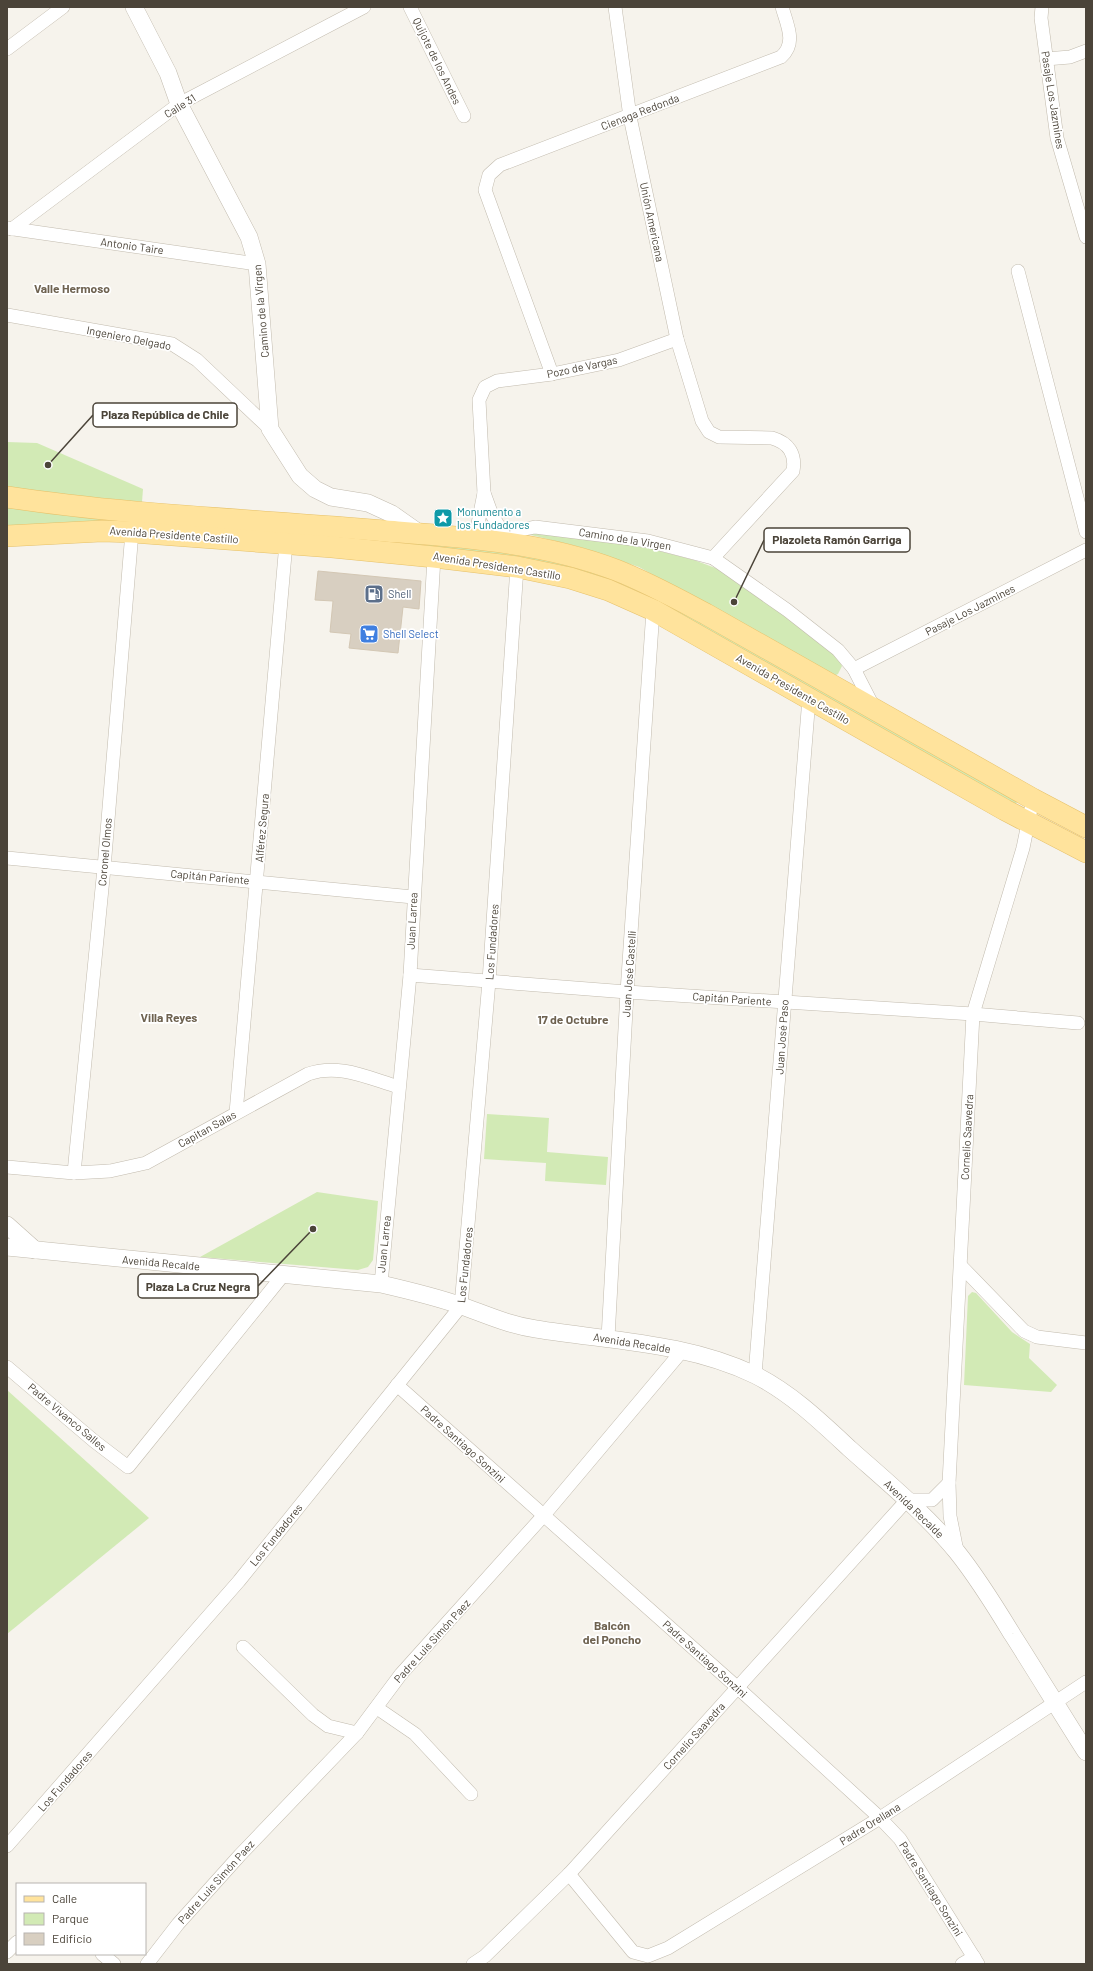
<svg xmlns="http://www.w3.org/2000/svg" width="1093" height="1971" font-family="Barlow,sans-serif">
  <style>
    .green { fill: #d2eab5 }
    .building { fill: #d8cfc1; stroke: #d3c7b4 }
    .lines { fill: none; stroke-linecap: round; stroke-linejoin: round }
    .minor-casing { stroke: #c2bbae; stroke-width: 14 }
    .tertiary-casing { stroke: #c2bbae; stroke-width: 18 }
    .primary-casing { stroke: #e6c16a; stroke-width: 22 }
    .minor { stroke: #fff; stroke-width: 13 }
    .tertiary { stroke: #fff; stroke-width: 17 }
    .primary { stroke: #ffe39c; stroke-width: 21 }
    .labels { text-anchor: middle; stroke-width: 3.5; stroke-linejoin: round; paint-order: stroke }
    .street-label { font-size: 11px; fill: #4b4439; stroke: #fff }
    .culture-label { font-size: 11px; fill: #0d838f; stroke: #fff; text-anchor: start }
    .service-label { font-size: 11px; fill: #4e5e75; stroke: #fff; text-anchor: start }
    .shop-label { font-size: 11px; fill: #366cbe; stroke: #fff; text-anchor: start }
    .neighbourhood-label { font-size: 12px; font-weight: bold; fill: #6e6250; stroke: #fff }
    .leader { fill: none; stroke: #4b4439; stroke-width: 1.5 }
    .callout-dot { fill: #4b4439; stroke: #fff; stroke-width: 1.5 }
    .callout { fill: #fff; stroke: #4b4439; stroke-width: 1.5 }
    .callout-label { font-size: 12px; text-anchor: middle; font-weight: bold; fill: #4b4439 }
  </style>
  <rect width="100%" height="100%" fill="#f6f3ec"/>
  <g class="green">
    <polygon points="7,442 37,443 143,489 142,502 75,497 7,488"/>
    <path d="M7,507L498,549L595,572L673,606L1017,801L1016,804L594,575C535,556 474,552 412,546C278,533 142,532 7,526Z"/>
    <polygon points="528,532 583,537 648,548 694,560 718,569 783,614 837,657 842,666 838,674 834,676 639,567 580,547 531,535"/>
    <polygon points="487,1114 549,1118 547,1152 608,1157 606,1185 545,1181 546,1163 484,1159"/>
    <polygon points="317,1192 378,1201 373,1260 368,1267 358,1270 200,1257"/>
    <polygon points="972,1292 976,1293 1012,1332 1030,1344 1029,1358 1057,1385 1051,1392 964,1385 968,1296"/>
    <polygon points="7,1390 149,1518 7,1634"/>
  </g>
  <polygon class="building" points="318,571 421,581 419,609 403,607 398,653 349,648 351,634 330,632 333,601 315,600"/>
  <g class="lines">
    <defs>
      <g id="minor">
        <polyline points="410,7 464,116"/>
        <path d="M615,7L630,117L677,339L702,421L709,432L719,437L772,438C789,443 796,454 793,471L713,558"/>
        <polyline points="1042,7 1041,18 1057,138 1086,237"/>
        <polyline points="7,49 63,7"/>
        <polyline points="1046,59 1070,57 1086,51"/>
        <polyline points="7,228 257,264"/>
        <polyline points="12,229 179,104 364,7"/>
        <polyline points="1018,271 1086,532"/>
        <polyline points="7,315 172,344 197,360 270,429"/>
        <path d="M552,374L485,190L489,175L500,165L781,57C797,43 787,25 782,7"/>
        <polyline points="484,493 492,515 509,543 520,530 535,527 648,541 713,558 787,610 838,650 854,669 874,708"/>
        <polyline points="475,539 484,493 479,400 485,387 497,381 552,374 619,360 677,339"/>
        <polyline points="854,669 1086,550"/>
        <polyline points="7,858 413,897"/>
        <polyline points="410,975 627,992 973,1014 1078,1023"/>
        <polyline points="236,1113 286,543"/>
        <path d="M7,1167L74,1173L110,1171L146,1163L308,1074C339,1063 368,1078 399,1087"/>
        <polyline points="74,1173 104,868 132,532"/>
        <polyline points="961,1266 1024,1331 1037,1337 1086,1343"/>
        <polyline points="381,1284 410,975 434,557"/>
        <polyline points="608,1338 627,992 653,610"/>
        <polyline points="7,1367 94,1441 128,1467 284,1274"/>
        <polyline points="755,1375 809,698"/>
        <polyline points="397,1385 738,1688 880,1818 900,1839 978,1964"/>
        <polyline points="957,1551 950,1516 949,1483 973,1014 1023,848 1033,799"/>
        <polyline points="243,1647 313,1715 328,1726 357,1733"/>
        <polyline points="377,1708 415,1734 471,1794"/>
        <polyline points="7,1846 239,1581 461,1306 489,981 517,567"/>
        <polyline points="569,1874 633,1952 648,1956 668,1948 880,1818 1086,1682"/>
        <polyline points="7,1952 17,1942"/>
        <polyline points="102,1954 114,1964"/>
        <polyline points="147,1964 178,1924 240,1855 357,1733 401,1674 544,1515 682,1351"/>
        <polyline points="473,1964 485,1956 569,1874 907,1500 932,1500 949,1483"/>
        <polyline points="962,1964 974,1957"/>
      </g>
      <g id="tertiary">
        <polyline points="134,7 168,73 179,104 249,237 257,264 270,429 300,476 315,489 331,497 368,503 392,514 419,533"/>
        <polyline points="7,1225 35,1250"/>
        <path d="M7,1247L381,1284C407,1290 433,1296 459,1305C485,1314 508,1325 536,1329C609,1341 686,1342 755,1375C791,1393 821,1422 850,1449C887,1482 926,1514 957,1552C977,1577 995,1606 1012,1634C1037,1673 1061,1713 1086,1752"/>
      </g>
      <g id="primary">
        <path d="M7,497C132,516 260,520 386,531C463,537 543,542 616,570C647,582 676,598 706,614L1033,799L1086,827"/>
        <polyline points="7,536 102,531 132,532 332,547 434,557 517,567 570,578 608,590 653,610 1005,810 1086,852"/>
      </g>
    </defs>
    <use href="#minor" class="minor-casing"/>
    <use href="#tertiary" class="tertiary-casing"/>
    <use href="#primary" class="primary-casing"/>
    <use href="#minor" class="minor"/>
    <use href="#tertiary" class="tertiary"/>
    <use href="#primary" class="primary"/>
  </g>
  <defs>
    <symbol id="sight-square" viewBox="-11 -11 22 22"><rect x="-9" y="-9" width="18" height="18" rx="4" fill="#0f9aa8" stroke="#fff"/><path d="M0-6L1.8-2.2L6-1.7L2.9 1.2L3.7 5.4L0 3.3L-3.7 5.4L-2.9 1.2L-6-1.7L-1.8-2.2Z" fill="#fff"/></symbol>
    <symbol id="fuel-square" viewBox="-11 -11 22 22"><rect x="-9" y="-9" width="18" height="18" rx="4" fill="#5c6f8a" stroke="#fff"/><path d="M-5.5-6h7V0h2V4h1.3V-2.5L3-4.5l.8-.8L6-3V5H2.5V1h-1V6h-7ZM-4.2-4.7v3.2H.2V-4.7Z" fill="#fff"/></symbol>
    <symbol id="supermarket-square" viewBox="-11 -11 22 22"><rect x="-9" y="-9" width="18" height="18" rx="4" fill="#3f7fe0" stroke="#fff"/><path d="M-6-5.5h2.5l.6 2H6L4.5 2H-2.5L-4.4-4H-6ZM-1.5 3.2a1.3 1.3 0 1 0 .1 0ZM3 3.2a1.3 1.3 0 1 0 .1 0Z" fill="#fff"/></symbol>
  </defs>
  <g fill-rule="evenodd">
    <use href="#sight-square" x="432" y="507" width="22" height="22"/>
    <use href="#fuel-square" x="363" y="583" width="22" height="22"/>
    <use href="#supermarket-square" x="358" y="623" width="22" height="22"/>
  </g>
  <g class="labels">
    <g class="street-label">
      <text transform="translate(437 61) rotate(64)" y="4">Quijote de los Andes</text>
      <text transform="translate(1053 100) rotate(81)" y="4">Pasaje Los Jazmines</text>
      <text transform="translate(180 106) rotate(-32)" y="4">Calle 31</text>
      <text transform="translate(640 112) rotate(-21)" y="4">Cienaga Redonda</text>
      <text transform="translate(652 222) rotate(78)" y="4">Unión Americana</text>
      <text transform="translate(132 246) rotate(8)" y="4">Antonio Taire</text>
      <text transform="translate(261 311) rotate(-95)" y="4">Camino de la Virgen</text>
      <text transform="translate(129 338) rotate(11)" y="4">Ingeniero Delgado</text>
      <text transform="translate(582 367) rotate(-12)" y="4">Pozo de Vargas</text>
      <text transform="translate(174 535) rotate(4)" y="4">Avenida Presidente Castillo</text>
      <text transform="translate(625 539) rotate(9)" y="4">Camino de la Virgen</text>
      <text transform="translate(497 566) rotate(9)" y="4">Avenida Presidente Castillo</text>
      <text transform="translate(970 610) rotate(-27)" y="4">Pasaje Los Jazmines</text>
      <text transform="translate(793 689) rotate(30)" y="4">Avenida Presidente Castillo</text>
      <text transform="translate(262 828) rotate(-85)" y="4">Alférez Segura</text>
      <text transform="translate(105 852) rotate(-85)" y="4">Coronel Olmos</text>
      <text transform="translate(210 877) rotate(5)" y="4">Capitán Pariente</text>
      <text transform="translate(412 921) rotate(-87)" y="4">Juan Larrea</text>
      <text transform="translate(492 942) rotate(-86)" y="4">Los Fundadores</text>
      <text transform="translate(629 974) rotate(-86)" y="4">Juan José Castelli</text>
      <text transform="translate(732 999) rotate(4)" y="4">Capitán Pariente</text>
      <text transform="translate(782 1037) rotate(-86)" y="4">Juan José Paso</text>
      <text transform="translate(207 1129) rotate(-29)" y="4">Capitan Salas</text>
      <text transform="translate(967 1137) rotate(-87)" y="4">Cornelio Saavedra</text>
      <text transform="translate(384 1244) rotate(-84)" y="4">Juan Larrea</text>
      <text transform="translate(161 1263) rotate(5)" y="4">Avenida Recalde</text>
      <text transform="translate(465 1265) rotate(-84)" y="4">Los Fundadores</text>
      <text transform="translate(632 1343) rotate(9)" y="4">Avenida Recalde</text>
      <text transform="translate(67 1417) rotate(40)" y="4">Padre Vivanco Salles</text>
      <text transform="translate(463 1444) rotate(42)" y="4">Padre Santiago Sonzini</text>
      <text transform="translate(914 1509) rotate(44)" y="4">Avenida Recalde</text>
      <text transform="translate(276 1535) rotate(-51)" y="4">Los Fundadores</text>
      <text transform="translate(432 1641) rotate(-48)" y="4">Padre Luis Simón Paez</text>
      <text transform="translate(705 1659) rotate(42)" y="4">Padre Santiago Sonzini</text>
      <text transform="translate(694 1736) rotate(-48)" y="4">Cornelio Saavedra</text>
      <text transform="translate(65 1781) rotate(-49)" y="4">Los Fundadores</text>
      <text transform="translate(870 1824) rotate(-32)" y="4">Padre Orellana</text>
      <text transform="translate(216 1882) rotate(-48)" y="4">Padre Luis Simón Paez</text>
      <text transform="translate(931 1889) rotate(58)" y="4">Padre Santiago Sonzini</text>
    </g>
    <g class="culture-label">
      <text x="457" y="516">Monumento a<tspan x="457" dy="13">los Fundadores</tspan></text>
    </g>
    <g class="service-label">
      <text x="388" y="598">Shell</text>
    </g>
    <g class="shop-label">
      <text x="383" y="638">Shell Select</text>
    </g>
    <g class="neighbourhood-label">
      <text x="72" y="293">Valle Hermoso</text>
      <text x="169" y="1022">Villa Reyes</text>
      <text x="573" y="1024">17 de Octubre</text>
      <text x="612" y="1630">Balcón<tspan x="612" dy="14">del Poncho</tspan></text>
    </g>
  </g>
  <path class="leader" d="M48 465L93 415M734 602L764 540M313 1229L258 1286"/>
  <g class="callout-dot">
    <circle cx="48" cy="465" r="4"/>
    <circle cx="734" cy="602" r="4"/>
    <circle cx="313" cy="1229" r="4"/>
  </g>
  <g class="callout">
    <rect x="93" y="403" width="144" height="24" rx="4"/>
    <rect x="764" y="528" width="146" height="24" rx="4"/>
    <rect x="138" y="1274" width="120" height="24" rx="4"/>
  </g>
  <g class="callout-label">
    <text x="165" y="419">Plaza República de Chile</text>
    <text x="837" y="544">Plazoleta Ramón Garriga</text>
    <text x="198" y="1291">Plaza La Cruz Negra</text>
  </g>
  <rect width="1093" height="1971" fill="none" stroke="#4b4439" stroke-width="16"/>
  <rect x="16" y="1883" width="130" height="72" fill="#ffffff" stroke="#b7b4b0"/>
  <rect x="24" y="1896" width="20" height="6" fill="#ffe39c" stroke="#b7b4b0"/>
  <text x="52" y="1903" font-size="12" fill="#4b4439">Calle</text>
  <rect x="24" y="1913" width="20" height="12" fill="#d2eab5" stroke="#b7b4b0"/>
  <text x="52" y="1923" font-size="12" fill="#4b4439">Parque</text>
  <rect x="24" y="1933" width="20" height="12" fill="#d8cfc1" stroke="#b7b4b0"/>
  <text x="52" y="1943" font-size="12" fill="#4b4439">Edificio</text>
</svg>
